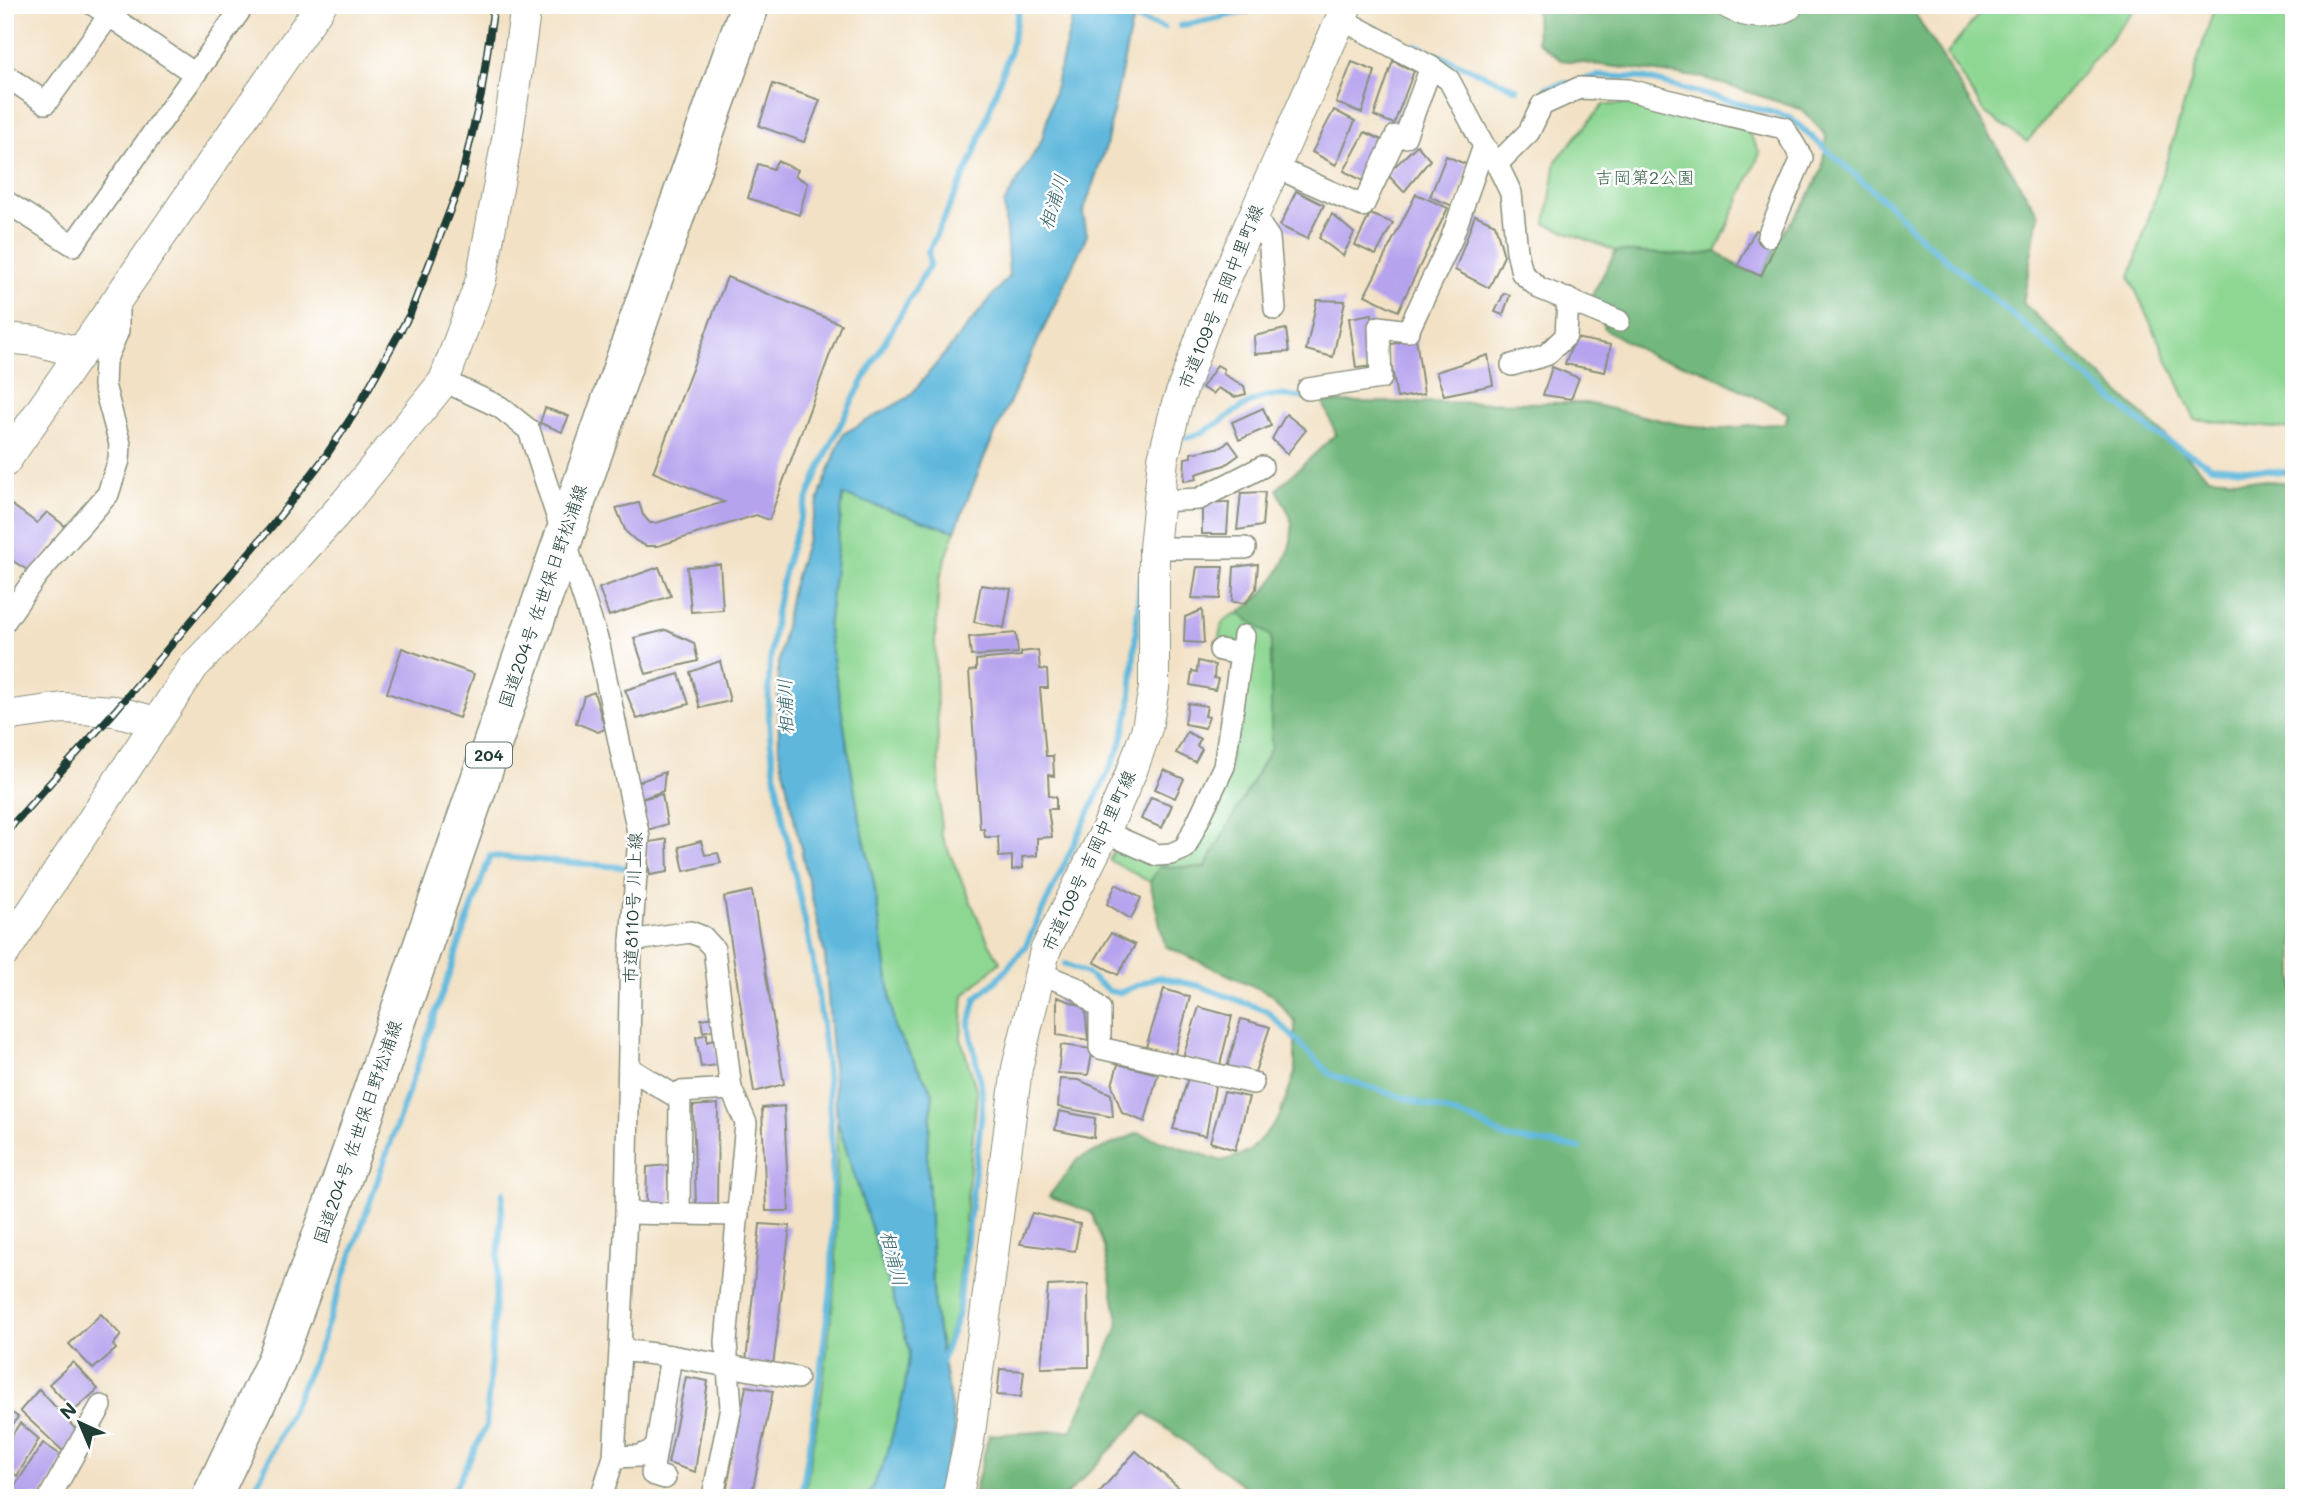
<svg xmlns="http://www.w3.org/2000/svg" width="2299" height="1503" font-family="Mali,'Klee One',sans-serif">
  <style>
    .green { fill: #8ed793; stroke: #568a64; stroke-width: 2 }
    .forest { fill: #72b87d; stroke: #487a58; stroke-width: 2 }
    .water { fill: #5eb8dc; stroke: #3e7a88; stroke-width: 2 }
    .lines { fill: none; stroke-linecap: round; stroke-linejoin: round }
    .stream { stroke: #5eb8dc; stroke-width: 6 }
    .building { fill: #b5a3ee }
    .street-casing { stroke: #888f7c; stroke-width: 24 }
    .secondary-casing { stroke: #888f7c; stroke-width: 32 }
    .highway-casing { stroke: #888f7c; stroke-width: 41 }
    .street { stroke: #fff; stroke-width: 21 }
    .secondary { stroke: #fff; stroke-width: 30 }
    .highway { stroke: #fff; stroke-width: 38 }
    .rail-casing { stroke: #1f3d34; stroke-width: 8 }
    .rail { stroke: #fff; stroke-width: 5; stroke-dasharray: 16; stroke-linecap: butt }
    .labels { text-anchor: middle; stroke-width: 5; stroke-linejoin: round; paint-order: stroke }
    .shield { fill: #fff; stroke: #627771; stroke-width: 2 }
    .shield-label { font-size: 16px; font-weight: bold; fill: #1f3d34 }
    .park-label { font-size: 18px; fill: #3b644c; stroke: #fff }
    .street-label { font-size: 18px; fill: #1f3d34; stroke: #fff }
    .water-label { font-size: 19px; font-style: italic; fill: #326266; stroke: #fff }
  </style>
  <rect width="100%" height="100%" fill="#fff"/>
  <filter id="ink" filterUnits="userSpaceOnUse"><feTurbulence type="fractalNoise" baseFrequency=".0143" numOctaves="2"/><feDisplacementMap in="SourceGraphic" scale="14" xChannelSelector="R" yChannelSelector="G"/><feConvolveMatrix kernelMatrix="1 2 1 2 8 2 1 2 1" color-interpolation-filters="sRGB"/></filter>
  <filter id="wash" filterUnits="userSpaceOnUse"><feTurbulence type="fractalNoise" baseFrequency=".00686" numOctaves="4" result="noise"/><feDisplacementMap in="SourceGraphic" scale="28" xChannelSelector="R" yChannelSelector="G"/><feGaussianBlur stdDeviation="1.57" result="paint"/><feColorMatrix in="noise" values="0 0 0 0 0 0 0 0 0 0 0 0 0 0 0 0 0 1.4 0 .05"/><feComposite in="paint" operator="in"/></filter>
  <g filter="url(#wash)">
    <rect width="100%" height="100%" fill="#f2e1c4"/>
    <g class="green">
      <polygon points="1986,5 2138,5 2027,142 1984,112 1947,54"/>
      <polygon points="2215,5 2294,5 2294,430 2195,420 2130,278"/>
      <polygon points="1652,103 1746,128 1760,153 1716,252 1695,256 1616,251 1546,224 1556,161 1603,105"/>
      <polygon points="843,494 955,531 939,580 935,643 941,834 988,941 1000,962 964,995 961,1039 977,1092 956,1315 942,1352 934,1308 927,1154 933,1093 895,1029 874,883 859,816 828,629"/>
      <path d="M1239,613L1271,636V748L1205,868L1160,866L1150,882L1109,860L1117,845L1160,865L1193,854L1230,770L1235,641L1231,644L1219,642C1219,627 1223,617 1239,613Z"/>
      <polygon points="837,1120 910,1351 904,1392 886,1458 867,1498 804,1498 822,1392 836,1275"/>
    </g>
    <path class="forest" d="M1536,5H1910L2038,214L2023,303L2209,477L2294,483V1498H1255L1252,1492L1146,1413L1064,1498H973L989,1435L1072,1430L1119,1325L1104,1247L1092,1213L1049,1196L1078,1159L1138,1133L1222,1161L1249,1152L1279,1118L1295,1073V1022L1273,995L1165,946L1150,882L1160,866L1205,868L1271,748V636L1239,613C1267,593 1294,561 1292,525C1292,514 1281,500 1277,489L1336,434L1323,402L1586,403L1678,424L1716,429L1785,423L1788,413L1700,369L1653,357L1605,329L1590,299L1616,251L1693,256L1716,252L1738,266L1761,276L1778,240L1806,201L1822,170L1826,135L1801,109L1704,78L1561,60L1537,41Z"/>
    <polygon class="water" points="1076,5 1144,5 1143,10 1131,26 1106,146 1083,213 1087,235 986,453 955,531 843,495 828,629 859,816 874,883 895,1029 933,1093 927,1154 934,1308 955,1431 940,1498 867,1498 886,1458 904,1392 910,1351 837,1120 825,956 779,751 778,665 791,593 822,489 843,434 909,397 1009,276 1004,204 1042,140"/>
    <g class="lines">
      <g class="stream">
        <polyline points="1129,17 1164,28"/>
        <polyline points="1180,26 1275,5"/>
        <polyline points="1415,45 1517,89"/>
        <polyline points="1582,80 1598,76 1643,78 1789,117 1892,207 1919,236 2152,432 2211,466 2294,473"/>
        <polyline points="1546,88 1568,83"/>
        <path d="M1186,438C1216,431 1235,406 1264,397C1276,393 1296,397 1309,398"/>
        <polyline points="1065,964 1086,973 1109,991 1119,993 1158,977 1199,986 1267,1011 1331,1075 1474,1120 1507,1138 1580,1148"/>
        <polyline points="940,1366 958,1316 982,1111 982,1090 969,1025 976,998 997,980 1025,947 1120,747 1130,707 1140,579"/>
        <polyline points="251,1498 319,1349 490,856 632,868"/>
        <polyline points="450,1498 486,1427 503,1192"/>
        <path d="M801,1498C810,1443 819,1388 825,1333C828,1312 832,1290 832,1269C835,1177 831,1085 818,994C806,907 779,823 770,736C767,700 769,662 774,627C791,494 864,378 930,264L928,252L973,157L1010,51L1020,5"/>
      </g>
    </g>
    <g id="blocks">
      <g class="building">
        <polygon points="1393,61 1414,71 1394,124 1374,116"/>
        <polygon points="1352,62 1375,71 1362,113 1336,103"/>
        <polygon points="773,84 820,100 804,142 759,126"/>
        <polygon points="1334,110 1355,121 1336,165 1312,152"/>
        <polygon points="1365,132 1386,142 1363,181 1344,171"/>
        <polygon points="1417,145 1430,160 1404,192 1387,174"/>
        <polygon points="1446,156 1468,165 1453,206 1430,197"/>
        <polygon points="777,161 798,170 795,176 808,183 799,215 748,198 758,164 773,169"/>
        <polygon points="1296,191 1324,205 1307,239 1280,226"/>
        <polygon points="1416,194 1448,208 1398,311 1365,295"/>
        <polygon points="1332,214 1354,233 1343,256 1319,238"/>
        <polygon points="1370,214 1393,223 1376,255 1355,245"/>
        <polygon points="1475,215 1495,224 1504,256 1489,288 1455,270"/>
        <polygon points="1755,230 1778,240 1761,276 1738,266"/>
        <polygon points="727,277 841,324 769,520 756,515 658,546 646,546 636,541 626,532 616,508 639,503 643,515 650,523 656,523 724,502 653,472"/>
        <polygon points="1504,293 1510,295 1503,315 1495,312"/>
        <polygon points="1317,300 1345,301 1333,357 1306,350"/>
        <polygon points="1372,314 1376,366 1356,368 1349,318"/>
        <polygon points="1286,329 1289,352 1255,354 1254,336"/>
        <polygon points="1416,338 1424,394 1397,398 1388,345"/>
        <polygon points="1575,338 1611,345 1605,372 1565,364"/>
        <polygon points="1488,355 1493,385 1444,395 1436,372"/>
        <polygon points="1217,365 1224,369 1223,374 1244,386 1246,394 1235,397 1218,388 1213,394 1202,388"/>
        <polygon points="1552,367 1579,378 1571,399 1543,395"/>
        <polygon points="545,408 569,416 562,432 540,423"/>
        <polygon points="1263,408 1271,426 1239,440 1232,422"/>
        <polygon points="1286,414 1306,430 1287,454 1272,439"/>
        <polygon points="1229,441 1239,455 1225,465 1196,474 1197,479 1184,481 1185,458 1191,457 1191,453 1222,447"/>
        <polygon points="1265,492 1262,526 1237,530 1241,493"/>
        <polygon points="5,500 37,523 47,512 65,526 32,573 5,556"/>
        <polygon points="1229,502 1227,534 1202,534 1202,503"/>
        <polygon points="720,564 723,610 691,612 687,567"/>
        <polygon points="1258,564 1256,589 1246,603 1232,602 1234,567"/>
        <polygon points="659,567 671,596 609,616 599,588"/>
        <polygon points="1197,567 1223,567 1220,599 1192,598"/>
        <polygon points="981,585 1011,589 1004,628 974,622"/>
        <polygon points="1202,610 1204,643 1184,642 1185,617"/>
        <polygon points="666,630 694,643 698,661 646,674 634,638"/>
        <polygon points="1016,633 1018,653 971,656 969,637"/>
        <polygon points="402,648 474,674 459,718 387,693"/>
        <polygon points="1038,650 1040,669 1047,670 1048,688 1040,688 1046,756 1053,756 1054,776 1048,775 1049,796 1056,797 1056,809 1048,809 1052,837 1037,838 1037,856 1022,857 1023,868 1012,870 1012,856 999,857 998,837 985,837 984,829 980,829 969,671 976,670 976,660 1021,656 1021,652"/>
        <polygon points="720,661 730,701 700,708 690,672"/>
        <polygon points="1198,661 1215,665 1214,678 1218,679 1215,690 1190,685 1192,671 1197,672"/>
        <polygon points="679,674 689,704 637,719 625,690"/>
        <polygon points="594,692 605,729 598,732 576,723 584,696"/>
        <polygon points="1188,703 1207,706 1205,716 1209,717 1205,728 1185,724"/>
        <polygon points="1187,732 1200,739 1197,746 1202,749 1195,762 1176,753"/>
        <polygon points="1164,770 1184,779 1175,798 1155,789"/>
        <polygon points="665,772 663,791 641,799 633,784"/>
        <polygon points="662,794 667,824 648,830 641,799"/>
        <polygon points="1151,797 1172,805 1162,828 1141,819"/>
        <polygon points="667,839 668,872 650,875 645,843"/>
        <polygon points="701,841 705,855 718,853 721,863 684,871 679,847"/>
        <polygon points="1116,884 1141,898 1131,919 1107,904"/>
        <polygon points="752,891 784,1084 754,1092 724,897"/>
        <polygon points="1111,933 1135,945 1118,975 1094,962"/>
        <polygon points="1164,989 1190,997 1174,1057 1146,1047"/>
        <polygon points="1057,997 1085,1007 1088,1040 1057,1035"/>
        <polygon points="1199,1007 1232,1016 1219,1069 1183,1057"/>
        <polygon points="714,1017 715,1029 703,1032 701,1019"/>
        <polygon points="1241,1019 1270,1027 1253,1078 1227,1068"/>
        <polygon points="707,1034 707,1042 714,1039 719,1065 701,1067 696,1037"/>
        <polygon points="1061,1045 1093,1049 1088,1075 1058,1073"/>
        <polygon points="1118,1064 1158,1074 1145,1122 1122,1113 1112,1085"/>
        <polygon points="1188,1078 1215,1086 1206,1136 1173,1129"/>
        <polygon points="1060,1079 1079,1080 1111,1094 1113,1117 1058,1107"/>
        <polygon points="1224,1092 1249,1097 1235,1150 1210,1142"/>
        <polygon points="718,1104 717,1206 696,1206 693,1106"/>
        <polygon points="784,1106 789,1211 766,1211 762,1108"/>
        <polygon points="1059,1111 1095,1118 1094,1138 1055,1130"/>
        <polygon points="668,1165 668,1188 671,1189 670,1207 646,1205 647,1167"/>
        <polygon points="1032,1213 1080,1224 1075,1251 1020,1244"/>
        <polygon points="760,1224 790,1226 773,1366 746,1362"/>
        <polygon points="1088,1284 1089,1367 1041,1368 1048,1286"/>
        <polygon points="101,1314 121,1335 113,1345 116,1349 93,1369 69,1344"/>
        <polygon points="73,1362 98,1389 74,1411 49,1384"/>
        <polygon points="1000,1369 1024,1371 1021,1397 997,1395"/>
        <polygon points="686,1377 708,1381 695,1472 668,1463"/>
        <polygon points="746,1386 773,1391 751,1498 725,1498"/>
        <polygon points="39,1389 79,1433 64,1452 20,1411"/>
        <polygon points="5,1408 18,1417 5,1435"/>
        <polygon points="20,1423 39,1439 17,1476 5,1466 5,1446"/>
        <polygon points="43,1443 64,1457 41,1497 35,1494 33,1498 15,1498 10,1493"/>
        <polygon points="1136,1451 1191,1498 1094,1498"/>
      </g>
    </g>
  </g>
  <g filter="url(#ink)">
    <use href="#blocks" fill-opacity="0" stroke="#888f7c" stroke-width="2"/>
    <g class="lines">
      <defs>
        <g id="street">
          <polyline points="94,5 195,74 244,5"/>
          <polyline points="1341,19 1431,67 1449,80 1484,146 1497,164 1511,193 1517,251 1522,273 1539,288 1619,321"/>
          <polyline points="5,75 46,103 116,6"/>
          <polyline points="1497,164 1529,132 1542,105 1579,88 1629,90 1702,109 1784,128 1802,158 1768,236"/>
          <polyline points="1275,167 1363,206 1396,136 1405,137 1431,67"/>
          <polyline points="5,201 73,245 195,74"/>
          <polyline points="1254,216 1269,238 1275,309"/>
          <polyline points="1512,365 1546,355 1566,336 1568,299"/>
          <polyline points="444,381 500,407 529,430 599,645 639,837 631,941 626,1213 620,1350 614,1457 601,1498"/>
          <polyline points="1308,389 1381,378 1379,327 1408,331 1451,240 1484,146"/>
          <polyline points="1159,501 1199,499 1262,467"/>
          <polyline points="1154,548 1245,548"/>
          <polyline points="5,621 37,575 108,494 119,460 120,444 104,385 105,361 118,331 118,300"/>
          <polyline points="1220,650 1241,654"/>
          <polyline points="1105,832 1157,855 1171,854 1185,848 1224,766 1244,636"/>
          <polyline points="631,941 690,932 703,937 714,949 731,1089 746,1123 726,1342 731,1407 714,1491"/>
          <polyline points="1040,973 1079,989 1100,1009 1100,1048 1253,1083"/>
          <polyline points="629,1068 680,1099"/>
          <polyline points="626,1213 738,1215"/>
          <polyline points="679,1213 680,1092 731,1089"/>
          <polyline points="620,1350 671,1356 797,1378"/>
          <polyline points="614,1457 639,1456 656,1449"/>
          <polyline points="665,1478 652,1474 671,1356"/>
          <polyline points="49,1498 101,1406"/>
        </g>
        <g id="secondary">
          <path d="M1731,5C1750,15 1769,15 1788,5"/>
          <polyline points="5,338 37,341 81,353"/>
          <polyline points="5,462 321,5"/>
          <polyline points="5,716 63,708 115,711 156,722"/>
          <polyline points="5,952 194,666 271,586 346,502 444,381 481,280 508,134 526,5"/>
          <polyline points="957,1498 969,1441 1017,1068 1045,951 1105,832 1133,768 1147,728 1154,688 1154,548 1163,459 1176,407 1206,323 1347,5"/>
        </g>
        <polyline id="highway" points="211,1498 276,1361 339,1188 672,224 750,5"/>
      </defs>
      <use href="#street" class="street-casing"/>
      <use href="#secondary" class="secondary-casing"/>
      <use href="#highway" class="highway-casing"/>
      <use href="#street" class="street"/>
      <use href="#secondary" class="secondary"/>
      <use href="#highway" class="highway"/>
      <defs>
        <polyline id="rail" points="5,833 115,711 272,526 325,457 355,412 410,314 460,184 481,95 494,5"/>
      </defs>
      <use href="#rail" class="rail-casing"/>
      <use href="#rail" class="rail"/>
    </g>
  </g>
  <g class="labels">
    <rect class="shield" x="466" y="742.5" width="46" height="25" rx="5"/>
    <g class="shield-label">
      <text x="489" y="761">204</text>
    </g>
    <g class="park-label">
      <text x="1645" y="184">吉岡第2公園</text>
    </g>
    <g class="street-label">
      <text transform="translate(1221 297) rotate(-68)" y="6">市道109号 吉岡中里町線</text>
      <text transform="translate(543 596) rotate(-71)" y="6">国道204号 佐世保日野松浦線</text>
      <text transform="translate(1089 861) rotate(-65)" y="6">市道109号 吉岡中里町線</text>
      <text transform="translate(633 908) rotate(-88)" y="6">市道8110号 川上線</text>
      <text transform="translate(358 1132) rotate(-71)" y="6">国道204号 佐世保日野松浦線</text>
    </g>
    <g class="water-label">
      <text transform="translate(1053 202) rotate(-73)" y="7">相浦川</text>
      <text transform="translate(785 707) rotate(-92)" y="7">相浦川</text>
      <text transform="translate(894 1258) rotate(76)" y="7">相浦川</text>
    </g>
  </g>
  <rect width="2299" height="1503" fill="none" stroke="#fff" stroke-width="28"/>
  <g transform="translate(80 1423) rotate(316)" stroke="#ffffff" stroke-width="5" paint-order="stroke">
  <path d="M0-5L12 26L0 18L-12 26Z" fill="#1f3d34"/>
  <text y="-10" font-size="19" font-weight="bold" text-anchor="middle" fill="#1f3d34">N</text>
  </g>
</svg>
